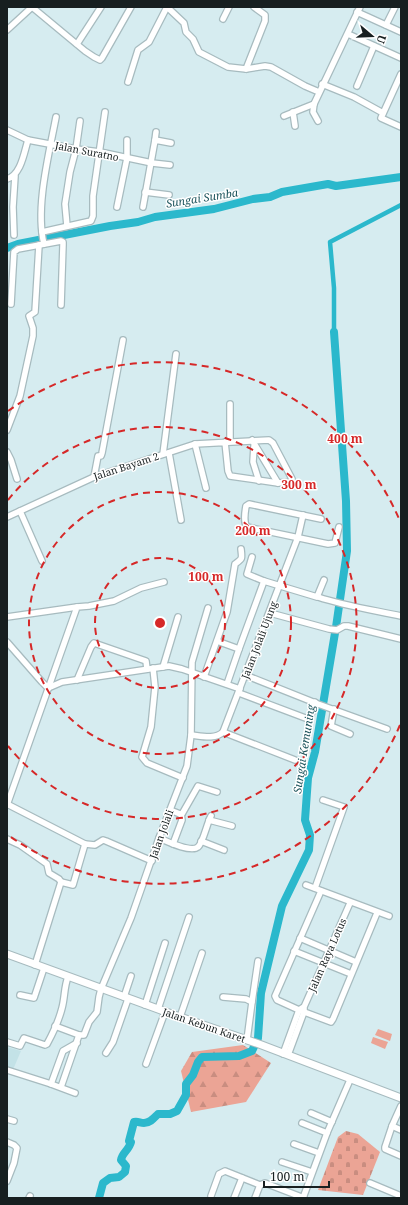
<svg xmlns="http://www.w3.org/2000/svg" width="408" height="1205" font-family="'Noto Serif',serif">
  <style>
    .built { fill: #c3e2e7 }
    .forest { fill: url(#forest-firs) }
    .cemetery { fill: url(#cemetery-stones) }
    .garden { fill: #eba495 }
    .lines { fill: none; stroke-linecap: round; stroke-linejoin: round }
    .canal { stroke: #2bb8cc; stroke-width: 4.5 }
    .river { stroke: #2bb8cc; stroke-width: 8 }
    .minor-casing { stroke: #a7bbbf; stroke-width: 8 }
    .major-casing { stroke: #a7bbbf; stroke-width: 9 }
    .minor { stroke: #fff; stroke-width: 5.5 }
    .major { stroke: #fff; stroke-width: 7 }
    .ring { fill: none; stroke: #d62828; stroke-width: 2; stroke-dasharray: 7 5 }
    .labels { text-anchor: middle; stroke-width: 3; stroke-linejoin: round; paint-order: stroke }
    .street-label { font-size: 10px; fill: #171f20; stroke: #fff }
    .water-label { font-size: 11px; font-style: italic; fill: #1e555d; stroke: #fff }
    .centre { fill: #d62828; stroke: #fff; stroke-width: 2 }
    .ring-label { font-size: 12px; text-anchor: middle; font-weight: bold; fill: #d62828; stroke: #fff; stroke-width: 3; stroke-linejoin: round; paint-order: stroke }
  </style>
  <defs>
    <pattern id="forest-firs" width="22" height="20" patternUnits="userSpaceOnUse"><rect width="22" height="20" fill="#eba495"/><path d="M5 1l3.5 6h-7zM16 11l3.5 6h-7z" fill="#c98d80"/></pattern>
    <pattern id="cemetery-stones" width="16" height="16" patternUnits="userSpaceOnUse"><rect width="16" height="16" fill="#eba495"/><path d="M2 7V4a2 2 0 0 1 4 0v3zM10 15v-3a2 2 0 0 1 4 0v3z" fill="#c98d80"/></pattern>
  </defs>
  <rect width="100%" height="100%" fill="#d6ecf0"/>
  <polygon class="built" points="7,1047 21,1051 12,1072 7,1070"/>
  <polygon class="forest" points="243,1045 271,1063 246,1102 191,1112 181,1071 192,1052"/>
  <polygon class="cemetery" points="346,1131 358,1134 380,1152 363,1195 318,1190 338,1137"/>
  <g class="garden">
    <polygon points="378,1029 392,1034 390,1041 375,1035"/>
    <polygon points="373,1037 388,1042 385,1049 371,1043"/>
  </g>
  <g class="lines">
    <polyline class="canal" points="334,332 334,288 330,242 401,205"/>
    <g class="river">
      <polyline points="7,248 18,244 110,226 138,222 155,217 214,209 253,199 270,197 282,192 328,184 336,186 401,177"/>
      <path d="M99,1198L103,1183L110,1178L119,1177L125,1172L126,1166L121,1160C122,1153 129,1150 131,1142L129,1141L134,1122C138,1121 140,1123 144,1123C150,1123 154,1118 158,1114H170L177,1111L186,1095V1084L193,1075L198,1062L202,1057L239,1056L252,1051L258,1038L261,993L282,906L309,850L310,835L305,820L308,778L315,752L336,627L347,551L346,501L334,332"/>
    </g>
    <defs>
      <g id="minor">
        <polyline points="32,7 85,51 94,57 100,60 102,58 131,7"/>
        <polyline points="167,7 184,23 186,32 193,39 199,52 228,67 246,69 265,66 271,67 305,86 319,92"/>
        <polyline points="357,12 401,32"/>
        <polyline points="223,19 229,7"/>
        <polyline points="386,25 395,7"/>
        <polyline points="7,30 32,7"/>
        <polyline points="348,34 401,58"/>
        <polyline points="77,44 101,7"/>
        <polyline points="246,69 265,21 265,15 254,7"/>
        <polyline points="401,74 381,118 401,127"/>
        <polyline points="128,82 138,50 149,42 167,7"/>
        <polyline points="322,84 354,97 383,113"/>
        <polyline points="357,86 374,46"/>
        <polyline points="293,112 295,126"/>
        <polyline points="284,116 314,104"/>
        <polyline points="318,121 313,112 314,104 360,7"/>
        <polyline points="7,130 28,140 76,149 100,152 152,163 170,165"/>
        <polyline points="155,140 156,132"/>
        <path d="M7,179C21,175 24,153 28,140"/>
        <polyline points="145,192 169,195"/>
        <polyline points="117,207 127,158 127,140"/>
        <polyline points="143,207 155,140 171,143"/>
        <polyline points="67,226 65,204 70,172 76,149 80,121"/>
        <polyline points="42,232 91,221 93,216 93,196 105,112"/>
        <polyline points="14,235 13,207 15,176"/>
        <path d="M44,244C35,208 49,154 56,117"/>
        <polyline points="11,304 14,252 18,249 61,241 63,242 63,245 61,305"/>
        <polyline points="7,430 20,396 33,336 33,328 29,316 35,312 39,245"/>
        <polyline points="252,440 278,483"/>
        <polyline points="230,441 230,404"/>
        <polyline points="195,444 206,488"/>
        <polyline points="254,446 253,462 259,481"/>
        <polyline points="7,452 11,460 17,479"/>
        <polyline points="169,453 181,520"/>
        <polyline points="163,454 176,354"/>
        <polyline points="94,477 98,456 101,456 102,453 123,340"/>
        <polyline points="20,511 42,561"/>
        <polyline points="7,517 94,477 195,444 269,440 273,443 292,479 292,482 278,483 230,476 228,471 225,442"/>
        <path d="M321,519L249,504L246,506C245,512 243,522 247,527L328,544L335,543L339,527"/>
        <polyline points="252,557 247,574 264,581"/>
        <path d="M318,597C345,606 373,610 401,616"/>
        <polyline points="270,613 329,629 337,630 344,626 348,626 401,639"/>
        <polyline points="7,617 77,607"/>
        <polyline points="217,641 239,649"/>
        <polyline points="7,642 42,682 48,688"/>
        <polyline points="163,667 178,617"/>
        <polyline points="153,668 155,687 151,727 142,757 147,763 183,778"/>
        <polyline points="245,675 318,704 387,729"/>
        <path d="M204,677L227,612L235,564C243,558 242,559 241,549"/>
        <polyline points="77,680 91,647 94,643 146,661 147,669"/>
        <polyline points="227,684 239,649 264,581 317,597 324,580"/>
        <polyline points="48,688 62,682 169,666 182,669 240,689"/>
        <polyline points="239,693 308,719 310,718 315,702"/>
        <polyline points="334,709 331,726 350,734"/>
        <polyline points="223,732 295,760"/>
        <path d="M191,735C201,736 215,740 223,732L298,537L303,515"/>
        <polyline points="7,804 85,844 73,885 61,882 35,965"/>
        <polyline points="7,805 77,607 89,606 114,601 141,588 164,582"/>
        <polyline points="170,810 180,814 182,814 198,786 217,792"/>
        <polyline points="209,820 232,826"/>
        <path d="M159,838C166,841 191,853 198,847C203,843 207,823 211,816"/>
        <polyline points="7,839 20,845 47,864 49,873 59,879 61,882"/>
        <polyline points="201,841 224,850"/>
        <polyline points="85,844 95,845 103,840 106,841 152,861"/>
        <polyline points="173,844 182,820 181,814"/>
        <polyline points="306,885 389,916"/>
        <polyline points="315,888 344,807 323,800"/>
        <polyline points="321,891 275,996 277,1000 299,1010 331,1022 333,1019 377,913"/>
        <polyline points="300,938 356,962"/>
        <polyline points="294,951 351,974"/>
        <polyline points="20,995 34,998 44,968"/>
        <polyline points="124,997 131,976"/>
        <polyline points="223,997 246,999 252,1002 247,1040"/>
        <polyline points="252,1002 258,961"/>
        <polyline points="145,1005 165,943"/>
        <polyline points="158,1009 189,917"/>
        <polyline points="180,1017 202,953"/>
        <polyline points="55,1026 79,1035"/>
        <path d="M7,1042L20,1046L24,1038L45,1045L47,1044C53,1033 59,1020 62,1008C65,997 64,987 68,977"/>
        <polyline points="106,1053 113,1042 128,999"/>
        <polyline points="283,1054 299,1010 302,1008"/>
        <polyline points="288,1055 304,1012 304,1007 350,903"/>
        <polyline points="146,1064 165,1012"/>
        <polyline points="7,1070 51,1084 75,1093"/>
        <polyline points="51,1084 63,1051 77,1043"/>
        <polyline points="61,1087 79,1035 84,1035 89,1022 97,1012 99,997 101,989 131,918 159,838 187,766 191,735 192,662 208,608"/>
        <polyline points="401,1106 392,1126 385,1147 385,1149 401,1156"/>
        <polyline points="311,1113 332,1122"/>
        <polyline points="7,1119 14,1121"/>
        <polyline points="302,1123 327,1133"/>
        <polyline points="392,1126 401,1130"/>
        <polyline points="7,1142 14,1145 17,1148 14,1163 7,1181"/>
        <polyline points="294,1144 319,1153"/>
        <polyline points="282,1162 312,1172"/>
        <polyline points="370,1183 401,1196"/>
        <polyline points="211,1196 219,1174 225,1171 260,1185 265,1183 304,1198"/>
        <polyline points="29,1198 30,1196"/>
        <polyline points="234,1198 242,1178"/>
        <polyline points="255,1198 260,1185"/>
        <polyline points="303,1198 327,1133 350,1080"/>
      </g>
      <polyline id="major" points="7,954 180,1017 259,1044 401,1098"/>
    </defs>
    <use href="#minor" class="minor-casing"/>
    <use href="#major" class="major-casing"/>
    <use href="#minor" class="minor"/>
    <use href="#major" class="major"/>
  </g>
  <g class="ring">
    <circle cx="160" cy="623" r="65"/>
    <circle cx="160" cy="623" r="131"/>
    <path d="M8 500A196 196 0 1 1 8 746"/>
    <path d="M400 725A261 261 0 0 1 8 835M8 411A261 261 0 0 1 400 521"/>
  </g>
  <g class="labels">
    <g class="street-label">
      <text transform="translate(87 151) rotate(11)" y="4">Jalan Suratno</text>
      <text transform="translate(126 466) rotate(-18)" y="4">Jalan Bayam 2</text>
      <text transform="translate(259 640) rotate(-69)" y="4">Jalan Jolali Ujung</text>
      <text transform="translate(161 834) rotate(-70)" y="4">Jalan Jolali</text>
      <text transform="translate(327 955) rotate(-66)" y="4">Jalan Raya Lotus</text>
      <text transform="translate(204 1025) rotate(19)" y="4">Jalan Kebun Karet</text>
    </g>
    <g class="water-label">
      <text transform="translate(202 198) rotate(-9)" y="4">Sungai Sumba</text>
      <text transform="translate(304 749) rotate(-81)" y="4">Sungai Kemuning</text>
    </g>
  </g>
  <circle cx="160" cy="623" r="6" class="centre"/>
  <g class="ring-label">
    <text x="345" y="443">400 m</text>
    <text x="299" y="489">300 m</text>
    <text x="253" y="535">200 m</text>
    <text x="206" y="581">100 m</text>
  </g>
  <rect width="408" height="1205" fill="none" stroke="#171f20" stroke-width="16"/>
  <g transform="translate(372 36) rotate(109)" stroke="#ffffff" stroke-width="3" paint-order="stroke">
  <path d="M0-3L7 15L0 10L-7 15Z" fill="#171f20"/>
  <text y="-6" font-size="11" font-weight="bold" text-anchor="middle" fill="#171f20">U</text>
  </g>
  <path d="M264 1181v6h65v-6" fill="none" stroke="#171f20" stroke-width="2"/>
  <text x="270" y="1181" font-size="12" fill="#171f20" stroke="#ffffff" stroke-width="3" paint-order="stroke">100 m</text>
</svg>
